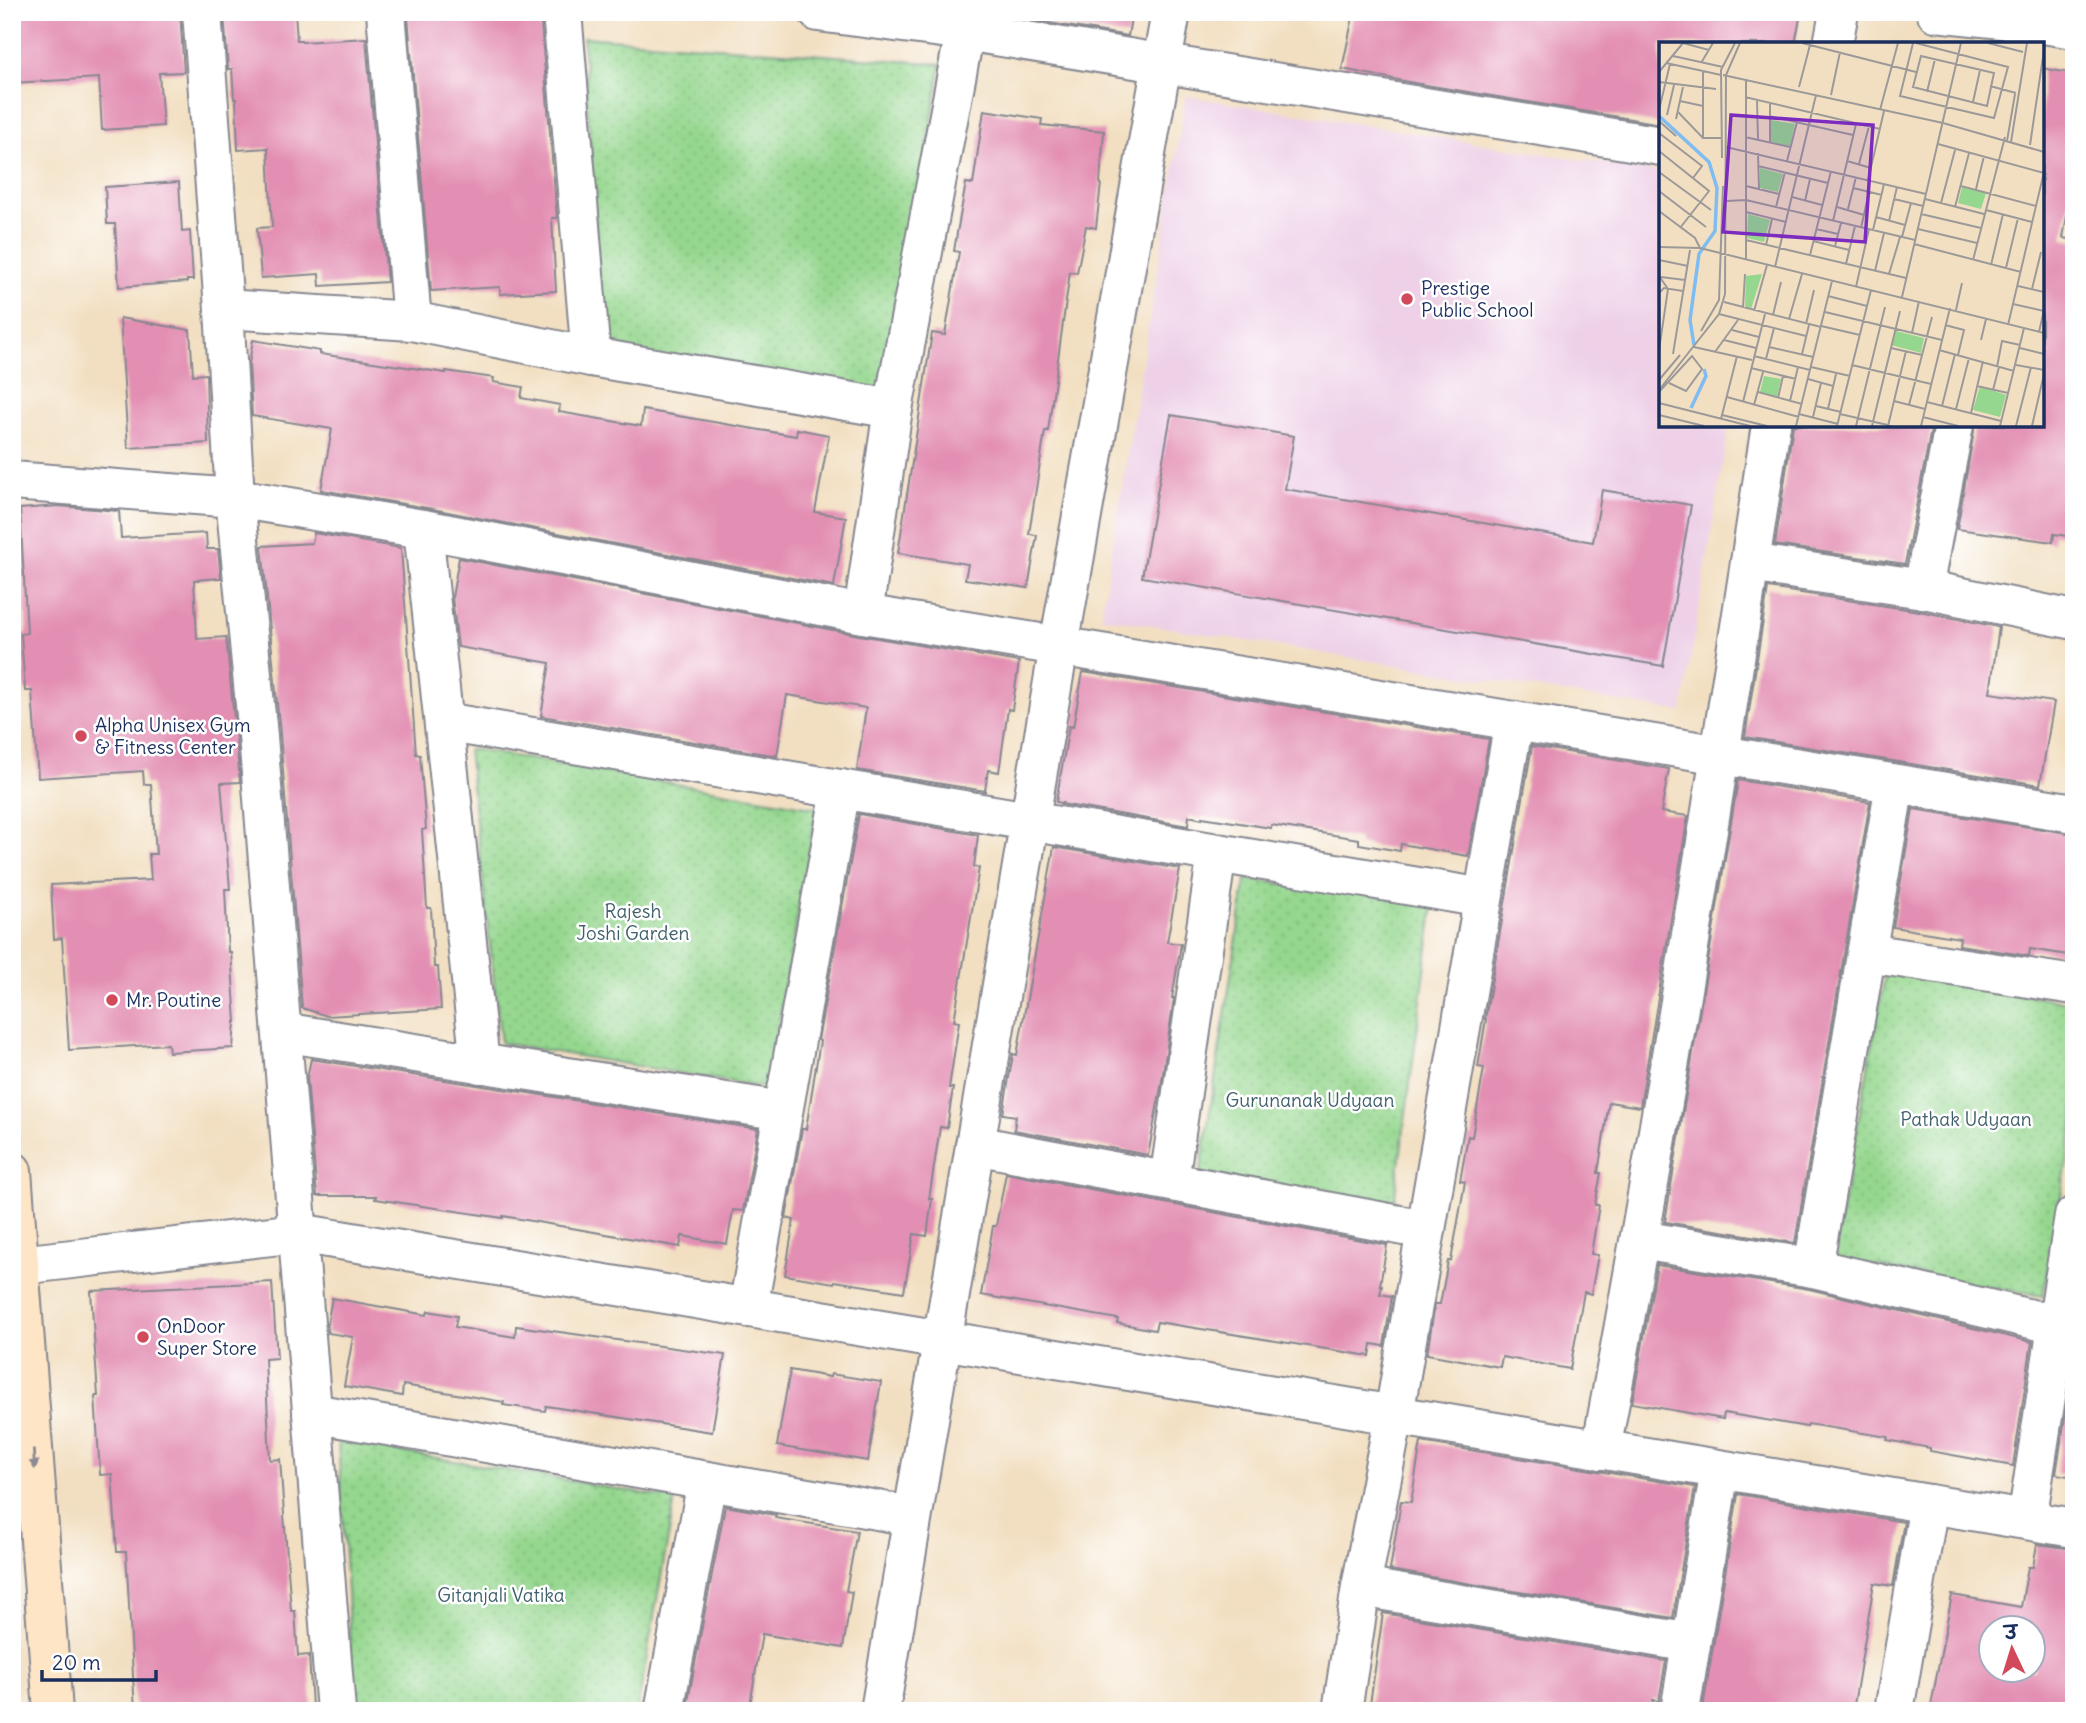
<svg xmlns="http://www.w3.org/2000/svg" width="2086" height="1723" font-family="Delius,'Playpen Sans Deva',sans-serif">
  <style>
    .built { fill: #eed0e7 }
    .grass { fill: url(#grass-dots); stroke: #588376; stroke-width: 2 }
    .building { fill: #e38fb3; fill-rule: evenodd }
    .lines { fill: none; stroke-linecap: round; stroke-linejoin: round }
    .street-casing { stroke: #868790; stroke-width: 42 }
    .secondary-casing { stroke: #868790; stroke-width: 42 }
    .street { stroke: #fff; stroke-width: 38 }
    .secondary { stroke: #fde5c5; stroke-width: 38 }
    .oneway { fill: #8c8a92 }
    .poi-dot { fill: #d1495b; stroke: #fff; stroke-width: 2.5 }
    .labels { text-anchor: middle; stroke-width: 5; stroke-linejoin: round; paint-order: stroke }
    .poi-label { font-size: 19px; fill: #1b2f5e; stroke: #fff; text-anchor: start }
    .park-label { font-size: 19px; fill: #40616c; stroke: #fff }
    .inset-river { fill: none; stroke: #7fbcf2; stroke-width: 3.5 }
    .inset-road { fill: none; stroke: #9c9999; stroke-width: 2 }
    .view { fill: #7b2cbf; fill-opacity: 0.15; stroke: #7b2cbf; stroke-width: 3.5 }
    .inset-edge { fill: none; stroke: #1b2f5e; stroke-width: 3.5 }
  </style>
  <defs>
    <pattern id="grass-dots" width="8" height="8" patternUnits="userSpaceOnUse" patternTransform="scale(1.75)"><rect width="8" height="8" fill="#95d78e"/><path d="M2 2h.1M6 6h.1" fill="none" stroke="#80b97d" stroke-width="1.8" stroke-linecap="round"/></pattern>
  </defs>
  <rect width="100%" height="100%" fill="#fff"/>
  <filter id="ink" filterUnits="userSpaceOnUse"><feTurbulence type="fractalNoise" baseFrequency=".0143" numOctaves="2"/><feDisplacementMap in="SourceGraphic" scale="14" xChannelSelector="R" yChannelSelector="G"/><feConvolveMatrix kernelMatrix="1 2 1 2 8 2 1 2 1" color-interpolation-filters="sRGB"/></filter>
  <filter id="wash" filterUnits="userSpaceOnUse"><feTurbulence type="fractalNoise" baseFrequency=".00686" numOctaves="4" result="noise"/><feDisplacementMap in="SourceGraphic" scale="28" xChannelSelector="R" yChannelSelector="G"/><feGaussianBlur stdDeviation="1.57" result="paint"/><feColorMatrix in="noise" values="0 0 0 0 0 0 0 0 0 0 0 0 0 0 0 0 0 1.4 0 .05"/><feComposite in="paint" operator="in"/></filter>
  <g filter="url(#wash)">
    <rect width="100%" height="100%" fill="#f2dfc1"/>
    <polygon class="built" points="1186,96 1661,173 1661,425 1729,425 1682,712 1101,617"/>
    <g class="grass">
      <polygon points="583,37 941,64 887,393 603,352"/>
      <polygon points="471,749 817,808 767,1088 501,1043 468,750"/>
      <polygon points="1246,879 1434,903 1392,1218 1199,1182"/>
      <polygon points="1886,970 2074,1003 2074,1124 2043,1296 1833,1259"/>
      <polygon points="338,1441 675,1499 637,1711 354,1711"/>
    </g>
    <g id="blocks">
      <g class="building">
        <polygon points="12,12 180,12 184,72 159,73 163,126 102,130 99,78 12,83"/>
        <polygon points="224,12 295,12 297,40 301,40 302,42 366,38 387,282 320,286 319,274 261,278 257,228 272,227 268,148 238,150 236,99 234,99 232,69 228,69"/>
        <polygon points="509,12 540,12 557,218 552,218 556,291 500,294 500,287 431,291 408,16"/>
        <polygon points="1025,12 1132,12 1128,36 1025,19"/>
        <polygon points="1354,12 1768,12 1800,18 1795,44 1661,44 1661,124 1414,83 1342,69"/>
        <polygon points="2042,68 2074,74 2074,177 2063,238 2074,240 2074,537 2054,534 2053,542 1957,529 1975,425 2042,425"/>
        <polygon points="984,110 1042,119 1041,125 1104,131 1100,182 1101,183 1096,228 1086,226 1077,273 1070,272 1048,431 1045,431 1029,534 1037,535 1028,588 965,579 968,564 898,553 932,333 945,335 959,252 954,251 957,233 966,183 973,184"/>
        <polygon points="179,182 182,232 190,231 193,280 187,280 187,282 119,287 115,224 107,224 105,187"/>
        <polygon points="120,318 190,330 193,375 206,374 208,443 128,448"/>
        <polygon points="253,340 320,351 320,354 446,373 446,371 494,378 493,382 523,387 521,398 560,405 559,412 641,426 643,410 796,436 797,429 829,435 815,512 846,517 834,586 427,508 321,490 332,429 252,416 249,363"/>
        <polygon points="1171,415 1294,436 1285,489 1593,542 1602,490 1691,505 1663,666 1142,577"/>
        <polygon points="1793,425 1932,425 1905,564 1775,545"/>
        <polygon points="58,506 119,511 121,538 206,533 207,549 218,549 221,578 194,580 197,639 226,637 236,738 240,782 221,783 230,889 225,889 228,952 231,952 236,1022 235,1022 233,1048 169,1052 168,1044 69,1050 62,938 54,939 51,885 151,880 149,854 156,854 151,784 144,784 143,771 38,778 32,691 25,691 21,634 27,633 20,509"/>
        <polygon points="314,533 401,548 416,754 420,755 426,829 422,830 427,908 431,908 434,967 438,967 441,1009 327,1016 302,1008 280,734 262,546 312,543"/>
        <polygon points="459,558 859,635 1019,662 1012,710 1008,709 999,772 988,770 985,791 857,770 866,708 787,695 777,756 541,716 550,663 458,647 452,597"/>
        <polygon points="1768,588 1919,611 1999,627 1990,693 2054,702 2040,785 1745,737"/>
        <polygon points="1083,672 1489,739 1468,856 1401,844 1400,851 1359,844 1359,839 1271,825 1271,828 1202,817 1202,819 1189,816 1188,826 1061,804 1062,803 1056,802 1069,726 1073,727"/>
        <polygon points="1532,746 1669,769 1661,812 1688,816 1640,1107 1609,1102 1598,1173 1601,1173 1595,1205 1599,1205 1591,1254 1598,1255 1591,1294 1584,1292 1570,1369 1502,1357 1500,1367 1427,1354 1435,1304 1440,1304 1448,1261 1451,1261 1465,1182 1460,1181 1468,1136 1472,1137 1484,1068 1478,1067 1486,1019 1485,1019"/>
        <polygon points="1738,780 1870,802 1795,1243 1665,1222"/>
        <polygon points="1913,809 2074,834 2074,956 2030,949 2029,956 1959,945 1960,938 1893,927"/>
        <polygon points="859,814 978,835 974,867 979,868 954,1021 959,1022 949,1088 953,1088 947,1128 940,1127 929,1199 932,1199 927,1236 914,1234 904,1292 835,1281 834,1283 785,1275 794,1220 786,1218 802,1129 806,1129 820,1041 818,1040"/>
        <polygon points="1054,847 1180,869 1167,942 1181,944 1172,998 1174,998 1161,1087 1148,1155 1014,1130 1016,1116 1003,1114 1013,1054 1017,1055"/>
        <polygon points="311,1059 758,1129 743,1211 733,1210 727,1244 682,1236 680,1247 503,1216 503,1218 375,1199 376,1196 317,1196 307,1078"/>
        <polygon points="1006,1173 1387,1245 1380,1285 1382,1286 1380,1294 1392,1296 1384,1346 1372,1344 1370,1356 1157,1322 1155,1330 1117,1323 1118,1319 981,1295 993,1226 996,1226"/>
        <polygon points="1657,1265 1809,1289 2032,1342 2013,1466 1930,1451 1930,1448 1887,1440 1888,1437 1808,1424 1807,1427 1724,1413 1723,1419 1632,1403"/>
        <polygon points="272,1282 277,1358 265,1359 270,1460 280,1459 291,1611 295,1611 298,1656 309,1655 312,1707 259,1711 135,1711 126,1552 117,1552 112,1474 100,1475 95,1396 98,1396 91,1291"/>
        <polygon points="332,1298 427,1315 428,1311 457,1316 455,1327 515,1337 516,1326 725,1355 712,1432 546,1406 545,1411 503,1405 504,1402 403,1385 402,1396 344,1386 353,1337 328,1333 327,1325"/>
        <polygon points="2074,1361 2074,1477 2056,1474"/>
        <polygon points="790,1370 830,1377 831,1374 881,1382 868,1461 777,1446"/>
        <polygon points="1421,1442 1695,1487 1673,1618 1390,1570 1401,1501 1411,1502"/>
        <polygon points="1738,1494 1904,1522 1893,1586 1874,1583 1853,1711 1719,1711 1703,1708"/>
        <polygon points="725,1506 776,1515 775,1518 857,1531 846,1591 852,1592 843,1648 762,1634 749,1711 686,1711"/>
        <path d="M2037,1544L2074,1549V1711H1930L1952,1595L2021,1607L2028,1567H2033ZM1992,1628H2034V1670H1992Z"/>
        <polygon points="1383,1613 1666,1661 1659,1701 1653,1700 1652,1711 1369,1711"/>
      </g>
    </g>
  </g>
  <g filter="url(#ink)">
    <use href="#blocks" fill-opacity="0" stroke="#868790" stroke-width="2"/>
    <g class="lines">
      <defs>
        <g id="street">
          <polyline points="202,12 224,309 235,498 258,736 336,1711"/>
          <polyline points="386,12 412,321"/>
          <polyline points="562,12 591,357"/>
          <polyline points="818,12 965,31 1661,146"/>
          <polyline points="1936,12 2030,22 2074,29"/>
          <polyline points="1833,44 1839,12"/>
          <polyline points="224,309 412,321 591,357 893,409"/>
          <polyline points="12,481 235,498 423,529 863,614 2074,813"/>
          <polyline points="423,529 480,1064"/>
          <polyline points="1750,563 1923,589 2074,620"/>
          <polyline points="1923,589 1954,425"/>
          <polyline points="863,614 893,409 965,31"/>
          <polyline points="444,722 1483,898"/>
          <polyline points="1868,953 2074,985"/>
          <polyline points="282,1032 783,1111"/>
          <polyline points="975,1145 1426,1230"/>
          <polyline points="1169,1181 1217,853"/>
          <polyline points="1640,1240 1813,1268 2057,1325"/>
          <polyline points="20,1265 298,1233 2074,1528"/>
          <polyline points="1813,1268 1895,784"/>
          <polyline points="748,1308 841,789"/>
          <polyline points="312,1413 912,1516"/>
          <path d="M1601,1450C1665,1109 1719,767 1771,425"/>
          <polyline points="2027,1520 2074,1216"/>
          <polyline points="1361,1587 1691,1643"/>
          <polyline points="664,1711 707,1481"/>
          <polyline points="880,1711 1059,646 1171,12"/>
          <polyline points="1342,1711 1361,1587 1394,1415 1514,721"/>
          <polyline points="1680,1711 1720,1470"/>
          <polyline points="1894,1711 1929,1504"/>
        </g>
        <polyline id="secondary" points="12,1171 53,1711"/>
      </defs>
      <use href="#street" class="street-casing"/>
      <use href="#secondary" class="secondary-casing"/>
      <use href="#street" class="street"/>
      <use href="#secondary" class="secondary"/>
    </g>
    <defs><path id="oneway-solid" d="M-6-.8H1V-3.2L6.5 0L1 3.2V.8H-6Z" transform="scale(1.75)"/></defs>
    <use class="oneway" href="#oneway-solid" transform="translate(34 1459) rotate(86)"/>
  </g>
  <g class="poi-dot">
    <circle cx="1407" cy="299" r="7"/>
    <circle cx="81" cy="736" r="7"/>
    <circle cx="112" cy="1000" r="7"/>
    <circle cx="143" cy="1337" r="7"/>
  </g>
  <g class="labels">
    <g class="poi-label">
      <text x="1421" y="295">Prestige<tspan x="1421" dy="22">Public School</tspan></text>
      <text x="95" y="732">Alpha Unisex Gym<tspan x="95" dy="22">&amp; Fitness Center</tspan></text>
      <text x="126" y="1007">Mr. Poutine</text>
      <text x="157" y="1333">OnDoor<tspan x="157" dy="22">Super Store</tspan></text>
    </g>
    <g class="park-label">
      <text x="633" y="918">Rajesh<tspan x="633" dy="22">Joshi Garden</tspan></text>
      <text x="1310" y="1107">Gurunanak Udyaan</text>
      <text x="1966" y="1126">Pathak Udyaan</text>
      <text x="501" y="1602">Gitanjali Vatika</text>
    </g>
  </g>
  <g transform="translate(1659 42)">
    <rect width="385" height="385" fill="#f2dfc1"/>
    <path d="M112,78L136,82L131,104L112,100ZM101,126L124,132L119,150L101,146ZM303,145L327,151L322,167L299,161ZM89,172L111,178L105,200L88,196ZM103,232L92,267L86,266L87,234ZM237,289L265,296L262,311L232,303ZM105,334L122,337L118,355L101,350ZM321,344L347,353L341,375L314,368Z" fill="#95d78e"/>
    <path class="inset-river" d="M0,74L50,120L58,146L56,189L40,212L31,278L35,303M32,366L47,334L45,327"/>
    <path class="inset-road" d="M24,1L50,8M143,1L257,30M254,1L241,54L335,76L349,25L257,1M329,1L364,10M14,14L64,25M262,14L335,31L328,64L254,45ZM7,21L44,29M42,21L54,1M0,30L24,1M64,33L284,81L385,110M87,37V218M0,40L57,47M331,44L357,51M140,45L151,3M268,50L276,17M172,53L181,10M86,55L221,87M21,59L44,64M98,59L99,97M314,60L321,28M0,68L11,22M221,68L239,1M19,70L44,96H63M8,73L15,43M110,74L194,93M17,77L24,45M0,79L17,94M0,91L43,124L34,136M86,95L131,105M44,96V29L62,33M348,99L356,52M111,100V62M352,100L368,1M279,102L385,131M371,103L385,8M67,105L267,152M0,109L50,149L21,186M99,111L100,147M63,116L62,28L76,1M128,119L138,80M188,119L212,126M200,122L210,84M99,124L169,141M0,130L52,168M209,138L225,69M87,144L120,152M302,144L377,164M194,146L223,153M317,147L325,114M0,149L47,185M133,155L163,163M235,157L264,164M266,157L325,172M68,159L87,158L256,198M146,159L151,137M282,161L296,108M117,165L126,130M178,165L205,173M296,165L310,111M189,167L197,135M327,168L373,180M0,169L36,196L41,206M87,170L127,180M262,172L322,186M217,175L246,183M174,179L197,82M230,179L238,145M202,186L210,150M157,187L179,192M259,187L318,201M214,188L225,142M243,195L252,161M87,198L247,236M154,199L190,208M255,202L362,230M107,203L113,177M176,204L182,181M0,205L41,206L385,291M151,213L172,129M0,218L29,224M314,218L346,95M187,222L196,184M332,223L344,172M116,225L157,53M347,226L359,176M216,229L225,191M230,232L241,195M0,234L9,247L0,308M2,235L26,238M359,244L385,250M197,245L210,187M373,247L382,210M0,251L5,246L24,249M169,254L208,264M243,255L302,1M65,260L162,285M354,262L385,269M84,266L86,232M297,268L303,241M95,269L108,223M166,270L283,298M60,272L147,294M114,273L122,240M130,277L143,232M147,282L155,248M286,283L305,288L299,313M349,283L385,130M162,284L201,293M73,288L100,295M42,289L60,258L64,144M380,290L385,268M253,291L260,259M65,298L97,306M322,298L327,277M35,305L93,318M110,305L154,315M232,306L263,313M361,306L385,312M280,308L355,329M56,310L79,278M14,312L31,208M143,312L150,283M95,314L151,328M107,317L115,286M193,323L272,342M357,323L385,328M152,325L191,334M338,325L343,299L361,303M92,326L137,337M149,337L174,344M0,338L21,313M318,344L349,351M0,348L60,272L66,252L67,33L81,1M334,348L340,325M0,350L33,314L43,327L27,349L10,341M99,350L143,362M68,355L140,375M119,356L124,334M131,359L139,325M235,359L266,367M84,360L106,272M268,360L342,379M0,361L91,384M95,363L104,330M250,363L273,275M157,364L182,370M283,364L296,312M169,367L177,332M297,367L310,316M312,371L324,319M140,372L179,382M181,372L233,384M0,373L45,384M63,373L108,384M154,375L162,341M264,375L299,384M62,377L78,314M137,384L173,239M178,384L212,248M197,384L226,265M213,384L241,269M229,384L247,309M262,384L291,266M341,384L365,286M357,384L372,325M373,384L385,332"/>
    <path class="view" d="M72,73L214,83L206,200L64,190Z"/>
    <rect width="385" height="385" class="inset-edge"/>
  </g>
  <rect width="2086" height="1723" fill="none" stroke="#fff" stroke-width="42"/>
  <g transform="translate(2012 1649) rotate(356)"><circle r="33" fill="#ffffff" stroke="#a4acbf" stroke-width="2"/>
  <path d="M0-5L12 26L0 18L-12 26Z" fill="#d1495b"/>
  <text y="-10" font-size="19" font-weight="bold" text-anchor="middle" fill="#1b2f5e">उ</text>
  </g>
  <path d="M42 1670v10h114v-10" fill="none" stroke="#1b2f5e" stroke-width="3.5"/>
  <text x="52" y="1670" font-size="21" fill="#1b2f5e" stroke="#ffffff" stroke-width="5" paint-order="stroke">20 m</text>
</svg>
